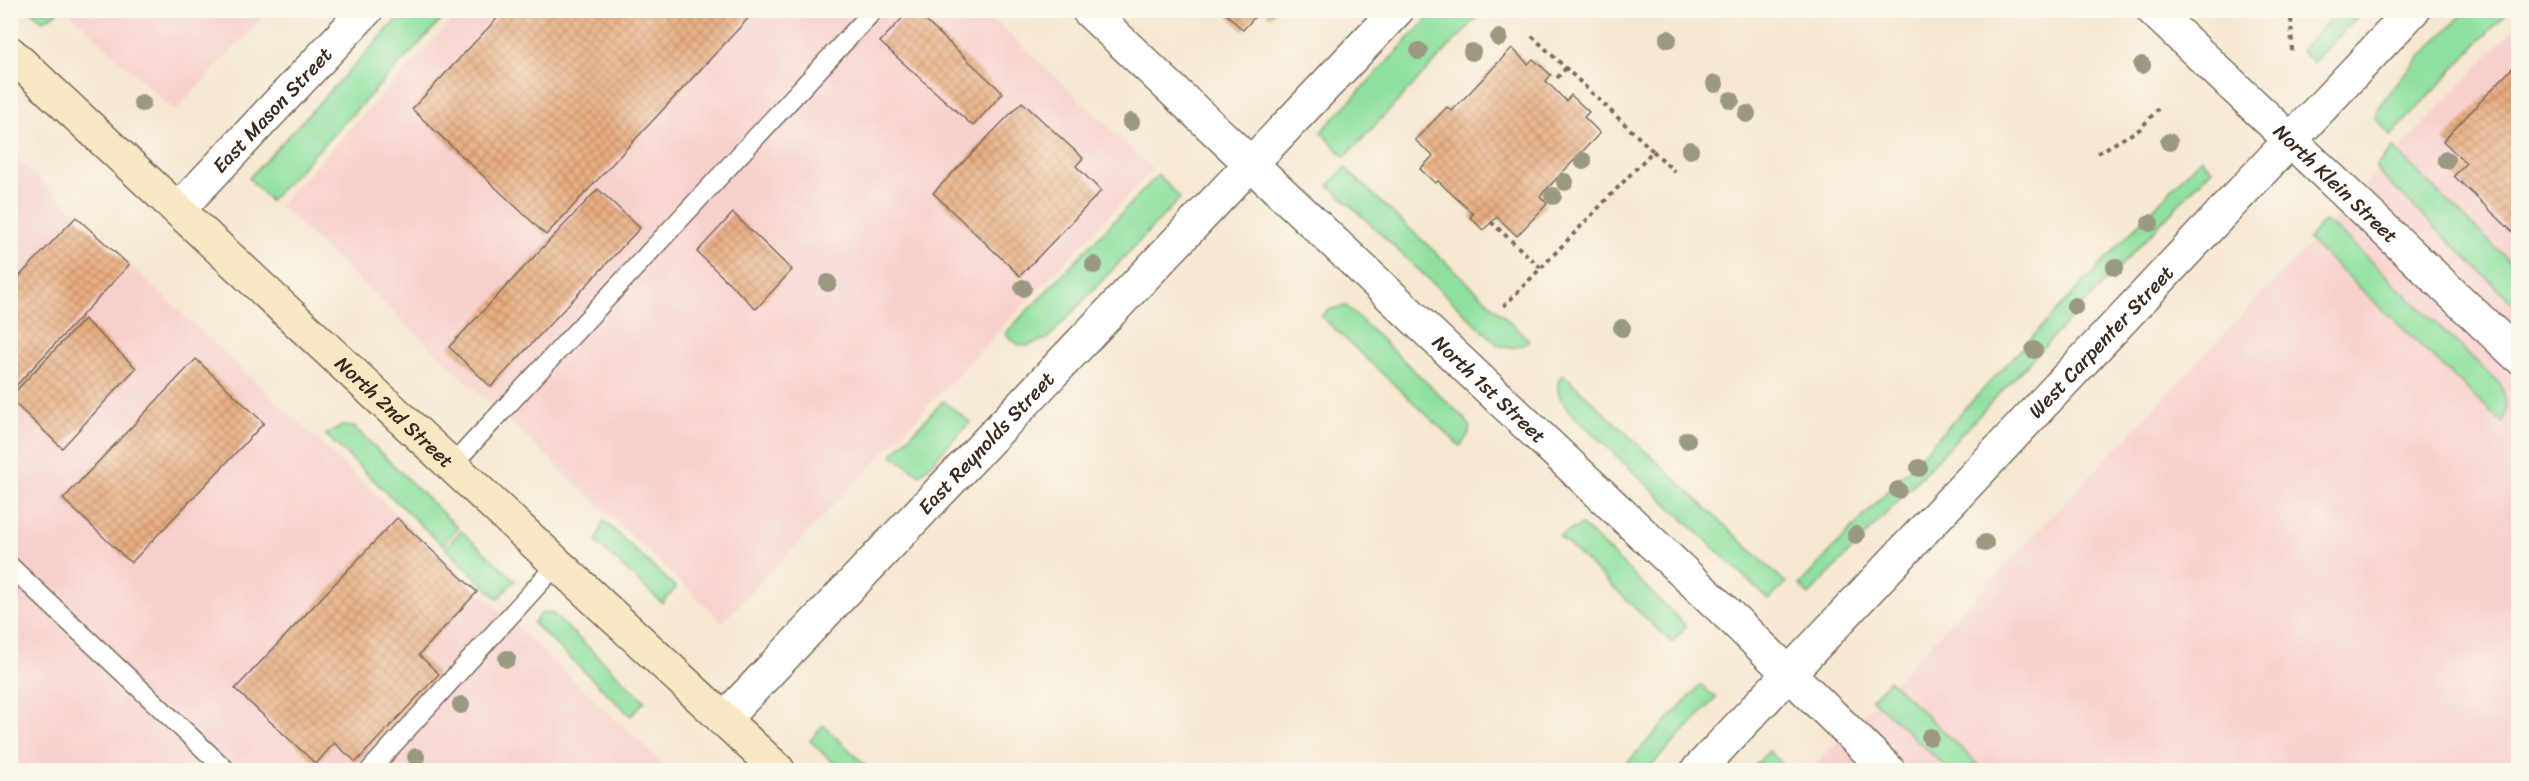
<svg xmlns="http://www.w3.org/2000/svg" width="2529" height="781" font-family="Sriracha,sans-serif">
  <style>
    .built { fill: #f7d0cd }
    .grass { fill: #90e1a0; stroke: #66865f; stroke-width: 1.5 }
    .building { fill: url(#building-cross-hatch) }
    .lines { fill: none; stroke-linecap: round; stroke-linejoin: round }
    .service-casing { stroke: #7c6c5d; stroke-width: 21 }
    .minor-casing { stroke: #7c6c5d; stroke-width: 36 }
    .tertiary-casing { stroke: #7c6c5d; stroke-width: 36 }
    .secondary-casing { stroke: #7c6c5d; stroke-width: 36 }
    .path { stroke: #7c6c5d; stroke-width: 4; stroke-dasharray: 4.5 4.5; stroke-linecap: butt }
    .service { stroke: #fff; stroke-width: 18 }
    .minor { stroke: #fff; stroke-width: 33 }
    .tertiary { stroke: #fff; stroke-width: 33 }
    .secondary { stroke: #fae7c3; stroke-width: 33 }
    .tree { fill: #9b9980 }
    .labels { text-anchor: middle; stroke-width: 5; stroke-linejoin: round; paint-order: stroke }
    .street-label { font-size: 20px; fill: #3b2a1e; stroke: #fbf7ec }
  </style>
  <defs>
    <pattern id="building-cross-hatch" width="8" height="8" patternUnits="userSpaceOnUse" patternTransform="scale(1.5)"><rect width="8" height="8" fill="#e9ae81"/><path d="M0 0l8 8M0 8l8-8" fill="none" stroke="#be8e69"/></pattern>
  </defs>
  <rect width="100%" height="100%" fill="#fbf7ec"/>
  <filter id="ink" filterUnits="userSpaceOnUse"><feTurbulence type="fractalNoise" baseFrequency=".0167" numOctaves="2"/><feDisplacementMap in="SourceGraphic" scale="12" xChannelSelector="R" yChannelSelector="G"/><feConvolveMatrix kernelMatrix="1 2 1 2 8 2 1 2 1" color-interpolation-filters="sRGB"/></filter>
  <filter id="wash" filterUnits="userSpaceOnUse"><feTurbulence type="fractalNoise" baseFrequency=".008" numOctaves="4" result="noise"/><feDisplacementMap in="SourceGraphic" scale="24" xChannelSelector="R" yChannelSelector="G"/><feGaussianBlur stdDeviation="1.35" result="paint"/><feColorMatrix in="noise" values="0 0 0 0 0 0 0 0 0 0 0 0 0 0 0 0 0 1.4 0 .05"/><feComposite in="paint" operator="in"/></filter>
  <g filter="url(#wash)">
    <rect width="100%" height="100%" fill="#f6e8d1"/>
    <g class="built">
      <polygon points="462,10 985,11 1153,169 723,622 279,205"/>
      <polygon points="68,11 269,11 175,111"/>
      <polygon points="2518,24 2518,770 1811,770 1907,669"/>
      <polygon points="10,152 298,422 670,770 11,770"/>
    </g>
    <g class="grass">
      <polygon points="31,11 56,11 58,12 43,21"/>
      <polygon points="405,11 450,11 270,201 249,178"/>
      <polygon points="1435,11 1483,11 1345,157 1321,132"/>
      <polygon points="2338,11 2363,11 2313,63 2301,50"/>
      <path d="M2466,11H2508L2391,136L2375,118C2379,94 2446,32 2466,11Z"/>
      <polygon points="2393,148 2518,269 2518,308 2382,176 2376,166"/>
      <polygon points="2201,158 2212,169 1809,595 1799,585"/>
      <path d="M1345,168L1529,340C1519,348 1508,350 1497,344L1329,185Z"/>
      <polygon points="1158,175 1180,198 1048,338 1027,346 1019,345 1005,334"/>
      <path d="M2324,221L2338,230L2499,383C2507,396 2508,408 2503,423L2308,239Z"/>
      <path d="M1346,306L1466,420C1474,430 1467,438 1460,446L1321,316L1331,309Z"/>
      <path d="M1563,374L1786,583L1769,600L1569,411C1560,400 1552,386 1563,374Z"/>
      <polygon points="943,401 970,422 920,475 892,455"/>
      <polygon points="342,426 354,427 458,528 442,545 326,435"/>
      <polygon points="604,521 676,588 662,603 596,542"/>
      <polygon points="1582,525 1686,626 1672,643 1559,536"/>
      <polygon points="461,531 515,580 498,599 445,548"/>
      <polygon points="551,612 645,701 631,716 533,623 542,613"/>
      <polygon points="1889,680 1984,770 1949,770 1872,699"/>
      <polygon points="1701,685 1716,698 1647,770 1620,770"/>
      <polygon points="823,725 870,770 841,770 810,741"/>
      <polygon points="1769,751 1789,770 1750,770"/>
    </g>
    <g id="blocks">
      <g class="building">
        <polygon points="505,10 756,10 546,235 412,109"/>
        <polygon points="910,10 914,10 1003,93 973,126 880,42"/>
        <polygon points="1222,10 1261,10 1243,30"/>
        <polygon points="1263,10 1277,10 1270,17"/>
        <polygon points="1512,48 1528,64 1533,59 1551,75 1546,81 1566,101 1571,95 1589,112 1584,117 1600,133 1540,196 1547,204 1517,236 1497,217 1483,230 1470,217 1473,214 1438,181 1435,183 1420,169 1433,156 1415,140 1447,107 1452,111"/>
        <polygon points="2518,62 2518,237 2454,176 2466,163 2443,141"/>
        <polygon points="1022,102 1083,158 1076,166 1101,191 1020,276 933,193"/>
        <polygon points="598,189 640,228 491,387 449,347"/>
        <polygon points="733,213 792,270 756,309 697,252"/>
        <polygon points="76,217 129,265 10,392 10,286"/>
        <polygon points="84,319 136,368 62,448 10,399 10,397"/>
        <polygon points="196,359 264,423 131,563 63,499"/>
        <polygon points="397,518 477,592 419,655 439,674 356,762 334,743 316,764 235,689"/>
      </g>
    </g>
  </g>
  <g filter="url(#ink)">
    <use href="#blocks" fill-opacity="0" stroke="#7c6c5d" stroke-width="1.5"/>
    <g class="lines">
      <defs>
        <g id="service">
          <polyline points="453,464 874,10"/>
          <polyline points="10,566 226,770"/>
          <polyline points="370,770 558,563"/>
        </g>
        <g id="minor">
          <path id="s1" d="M1088,10L1736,622L1888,770"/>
          <path id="s2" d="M2153,10L2518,356"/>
          <path id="s3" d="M179,209L366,10"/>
          <path id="s4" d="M723,720L1397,10"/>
        </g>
        <g id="tertiary">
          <path id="s5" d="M1698,770L2413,10"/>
        </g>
        <g id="secondary">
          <path id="s6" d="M10,53L778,770"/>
        </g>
      </defs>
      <use href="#service" class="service-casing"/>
      <use href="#minor" class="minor-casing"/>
      <use href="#tertiary" class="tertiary-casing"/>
      <use href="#secondary" class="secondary-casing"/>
      <g class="path">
        <polyline points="2291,10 2292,52"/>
        <polyline points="1532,36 1653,151 1541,268"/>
        <polyline points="1557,78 1566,68"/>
        <polyline points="1653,151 1675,172"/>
        <polyline points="2098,153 2140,129 2158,109"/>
        <polyline points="1491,222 1541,268 1501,309"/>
      </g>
      <use href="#service" class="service"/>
      <use href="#minor" class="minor"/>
      <use href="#tertiary" class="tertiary"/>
      <use href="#secondary" class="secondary"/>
    </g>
    <g class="tree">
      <circle cx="1499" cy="38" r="9"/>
      <circle cx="1668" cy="39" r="9"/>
      <circle cx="1419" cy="51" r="9"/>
      <circle cx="1472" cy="52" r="9"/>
      <circle cx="2142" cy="65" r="9"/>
      <circle cx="1715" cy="84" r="9"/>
      <circle cx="1731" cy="100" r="9"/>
      <circle cx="142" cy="103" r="9"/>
      <circle cx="1747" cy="114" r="9"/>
      <circle cx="1131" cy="122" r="9"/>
      <circle cx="2169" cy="142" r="9"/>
      <circle cx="1690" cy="150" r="9"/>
      <circle cx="2446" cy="160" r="9"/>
      <circle cx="1583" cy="161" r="9"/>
      <circle cx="1565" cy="182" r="9"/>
      <circle cx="1553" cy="196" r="9"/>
      <circle cx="2150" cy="223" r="9"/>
      <circle cx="1094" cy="265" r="9"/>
      <circle cx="2115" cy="267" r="9"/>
      <circle cx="828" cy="283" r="9"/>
      <circle cx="1023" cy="288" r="9"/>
      <circle cx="2075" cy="306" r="9"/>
      <circle cx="1622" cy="328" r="9"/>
      <circle cx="2034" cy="350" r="9"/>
      <circle cx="1687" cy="440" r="9"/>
      <circle cx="1919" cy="468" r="9"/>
      <circle cx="1898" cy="490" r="9"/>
      <circle cx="1856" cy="535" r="9"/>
      <circle cx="1985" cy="543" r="9"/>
      <circle cx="507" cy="659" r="9"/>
      <circle cx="461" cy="705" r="9"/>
      <circle cx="1930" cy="737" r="9"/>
      <circle cx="416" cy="757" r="9"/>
    </g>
  </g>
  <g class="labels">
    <g class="street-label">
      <text dy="7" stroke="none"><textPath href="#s3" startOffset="136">East Mason Street</textPath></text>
      <text dy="7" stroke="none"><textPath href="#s2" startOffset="252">North Klein Street</textPath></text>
      <text dy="7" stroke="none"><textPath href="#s5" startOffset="588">West Carpenter Street</textPath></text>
      <text dy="7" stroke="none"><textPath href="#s1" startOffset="552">North 1st Street</textPath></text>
      <text dy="7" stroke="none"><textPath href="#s6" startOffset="526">North 2nd Street</textPath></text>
      <text dy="7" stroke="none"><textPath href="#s4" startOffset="382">East Reynolds Street</textPath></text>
    </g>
  </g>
  <rect width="2529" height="781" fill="none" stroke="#fbf7ec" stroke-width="36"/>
</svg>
